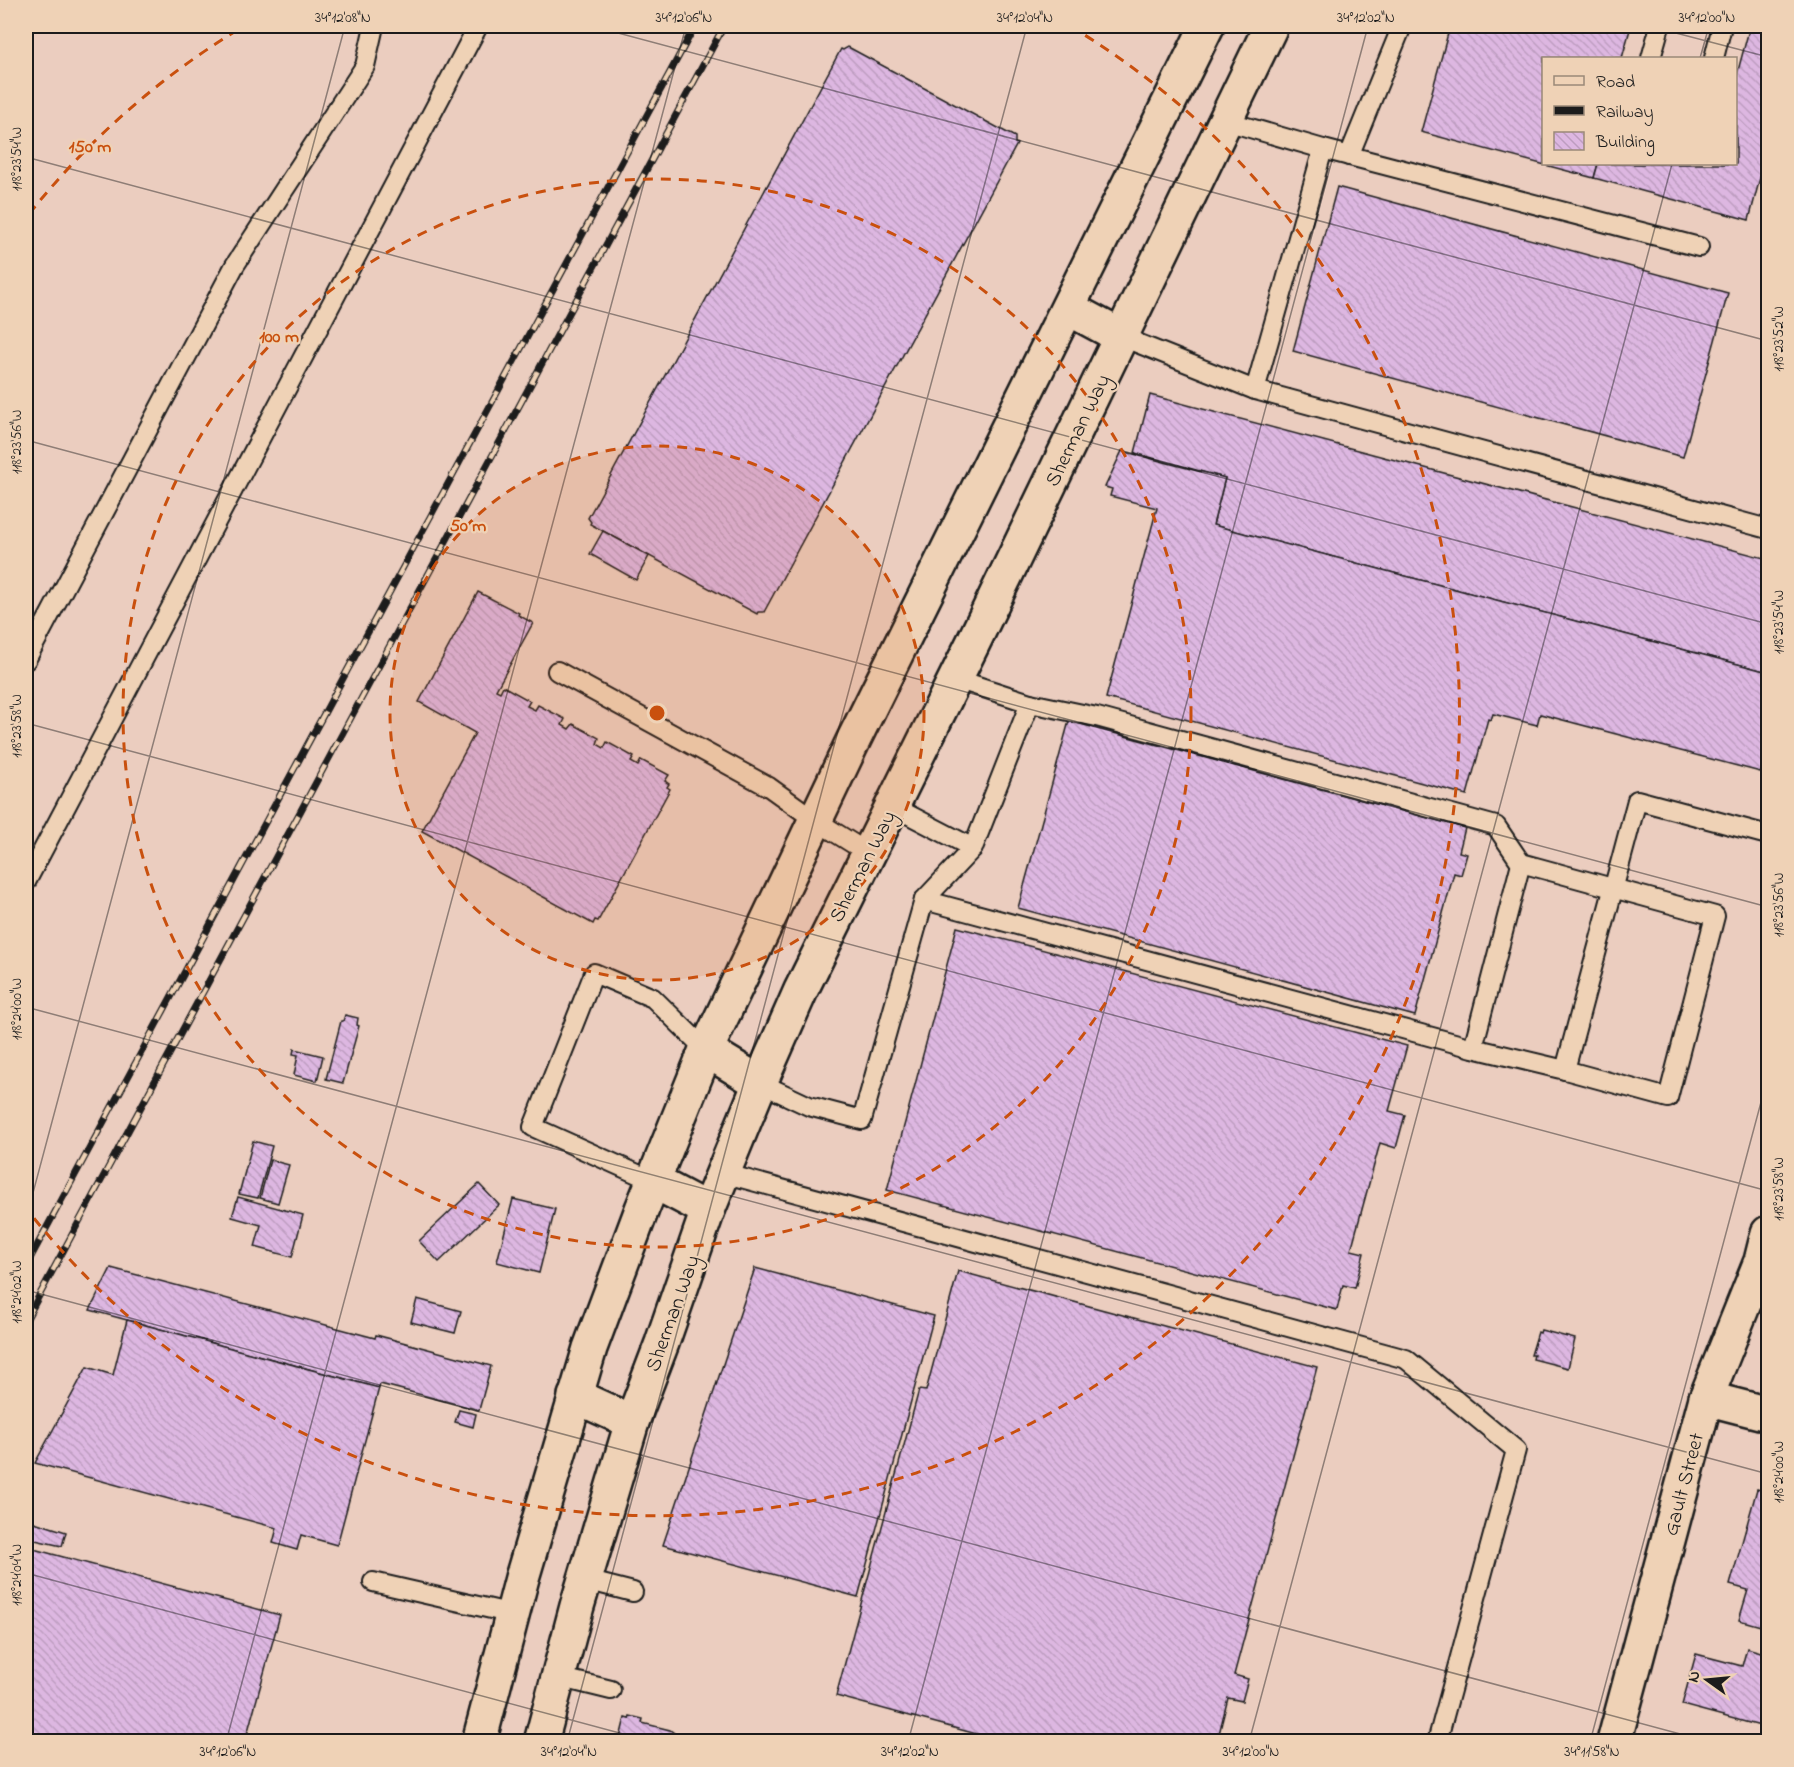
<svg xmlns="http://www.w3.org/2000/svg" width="1794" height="1767" font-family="'Indie Flower',sans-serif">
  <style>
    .building { fill: url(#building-back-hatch); stroke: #1c1c1c; stroke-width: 1.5 }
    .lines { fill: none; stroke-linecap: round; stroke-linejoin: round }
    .service-casing { stroke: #1c1c1c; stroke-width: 22 }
    .minor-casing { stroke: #1c1c1c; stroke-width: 38 }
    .primary-casing { stroke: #1c1c1c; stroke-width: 38 }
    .service { stroke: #efd2b6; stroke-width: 18 }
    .minor { stroke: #efd2b6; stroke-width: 33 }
    .primary { stroke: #efd2b6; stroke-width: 33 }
    .rail-casing { stroke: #1c1c1c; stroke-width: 7 }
    .rail { stroke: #efd2b6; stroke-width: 4.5; stroke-dasharray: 14; stroke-linecap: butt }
    .ticks { fill: none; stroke: #1c1c1c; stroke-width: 1.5; stroke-opacity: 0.45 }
    .ring { fill: none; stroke: #c9500e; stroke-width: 3; stroke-dasharray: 10 8 }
    .labels { text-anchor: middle; stroke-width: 4.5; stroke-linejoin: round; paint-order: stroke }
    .street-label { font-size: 21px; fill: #1c1c1c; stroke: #efd2b6 }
    .centre { fill: #c9500e; stroke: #efd2b6; stroke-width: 3 }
    .ring-label { font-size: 18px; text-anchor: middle; font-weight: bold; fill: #c9500e; stroke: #efd2b6; stroke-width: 4.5; stroke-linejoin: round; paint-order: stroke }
    .neatline { fill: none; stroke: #1c1c1c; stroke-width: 2 }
    .ticks-label { font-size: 15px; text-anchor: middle; fill: #1c1c1c }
  </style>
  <defs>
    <pattern id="building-back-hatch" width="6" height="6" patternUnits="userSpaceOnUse" patternTransform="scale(1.5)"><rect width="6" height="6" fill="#ddb7e1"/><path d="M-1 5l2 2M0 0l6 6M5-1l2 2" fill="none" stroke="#bd9dc0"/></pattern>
  </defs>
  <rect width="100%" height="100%" fill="#ebcdbf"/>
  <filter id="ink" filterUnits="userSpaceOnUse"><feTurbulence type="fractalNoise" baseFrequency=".0167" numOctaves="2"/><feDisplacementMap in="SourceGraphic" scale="12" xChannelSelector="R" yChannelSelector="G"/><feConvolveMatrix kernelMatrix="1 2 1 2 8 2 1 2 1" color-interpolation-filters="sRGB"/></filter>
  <g filter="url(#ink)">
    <g class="building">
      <polygon points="1450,26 1631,26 1622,58 1544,58 1544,164 1598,164 1594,178 1421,132"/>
      <polygon points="1750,26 1768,26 1768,147 1749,220 1594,178 1598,164 1736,164 1736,78"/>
      <polygon points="848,47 1015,137 1015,143 1017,144 764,612 758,612 757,614 590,524 591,522 588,518 841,49 843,50"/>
      <polygon points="1337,187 1728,293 1683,457 1293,351"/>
      <polygon points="1150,395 1768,559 1768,672 1213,525 1225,478 1135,453"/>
      <polygon points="1122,451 1225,478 1213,525 1768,672 1768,774 1540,714 1537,725 1493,714 1491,720 1488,719 1467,795 1106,698 1157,508 1110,496 1112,489 1105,487"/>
      <polygon points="603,531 649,556 636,580 590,554"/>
      <polygon points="478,592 519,613 518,615 533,623 496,690 500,692 503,686 530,701 527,706 535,710 538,705 565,719 562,725 569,729 573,724 599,738 597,744 604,748 607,742 634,757 631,762 638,766 641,760 669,775 665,781 669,784 667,787 670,789 598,921 595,920 593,924 422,831 475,733 419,702"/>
      <polygon points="1069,721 1465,828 1459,852 1467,854 1461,875 1454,873 1415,1016 1018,908"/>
      <polygon points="957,927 1407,1046 1389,1111 1405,1115 1396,1148 1380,1143 1351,1250 1364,1253 1355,1288 1343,1285 1337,1310 887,1190"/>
      <polygon points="345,1015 358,1018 357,1025 359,1026 343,1083 326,1079 341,1021 343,1021"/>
      <polygon points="294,1049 323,1056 317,1081 294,1075 298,1055 293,1054"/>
      <polygon points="253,1141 272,1146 258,1198 239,1194"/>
      <polygon points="270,1160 289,1165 278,1203 260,1198"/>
      <polygon points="479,1184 499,1205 439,1262 419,1241"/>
      <polygon points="238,1197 303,1215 292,1257 255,1247 261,1225 232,1217"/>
      <polygon points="513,1199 555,1209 539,1273 497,1262"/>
      <polygon points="111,1268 375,1338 376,1335 491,1366 479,1410 380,1384 379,1388 90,1310"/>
      <polygon points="755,1268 934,1316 858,1597 663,1545"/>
      <polygon points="958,1271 1317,1367 1234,1675 1248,1679 1242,1701 1228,1698 1217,1742 1006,1742 836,1696 919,1390 926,1391"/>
      <polygon points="417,1299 461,1311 455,1333 411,1322"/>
      <polygon points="127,1320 379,1388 337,1545 301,1535 297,1550 273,1543 277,1528 35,1463 87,1367 113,1375"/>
      <polygon points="1541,1330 1575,1339 1568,1368 1533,1359 1534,1355 1531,1355 1538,1332 1540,1333"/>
      <polygon points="459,1410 476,1414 473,1427 455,1422"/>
      <polygon points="1757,1489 1768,1492 1768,1628 1739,1620 1748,1590 1730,1585"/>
      <polygon points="31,1521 66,1532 62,1546 26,1538"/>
      <polygon points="26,1547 280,1615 245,1742 65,1742 26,1731"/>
      <polygon points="1747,1648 1768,1654 1768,1728 1682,1705 1696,1654 1742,1666"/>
      <polygon points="630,1716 643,1719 642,1723 670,1730 686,1742 619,1742 625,1718 629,1719"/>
      <polygon points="26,1731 65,1742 26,1742"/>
    </g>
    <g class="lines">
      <defs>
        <g id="service">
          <polyline points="1651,58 1660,26"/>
          <polyline points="1714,58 1722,26"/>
          <polyline points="1226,121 1323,149 1255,390"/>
          <polyline points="1323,149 1699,247"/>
          <polyline points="1349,156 1402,26"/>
          <polyline points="1122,337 1255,390 1768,529"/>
          <polyline points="26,660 235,265 365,66 374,26"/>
          <polyline points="557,671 769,787 815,820 868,853"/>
          <polyline points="1030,703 1097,717 1496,826 1521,863"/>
          <polyline points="892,806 973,848"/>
          <polyline points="26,882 478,26"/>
          <polyline points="924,900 1473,1048 1565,1070 1668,1098 1715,916 1521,863 1473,1048"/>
          <polyline points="1565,1070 1637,800 1768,835"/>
          <polyline points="760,1083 809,1106 862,1120 924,900 973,848 1030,703 956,679"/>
          <polyline points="723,1173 1406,1359 1516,1450 1437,1742"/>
          <polyline points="653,1181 533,1127 594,973 653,998 706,1050"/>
          <polyline points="586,1580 633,1592"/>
          <polyline points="373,1582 513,1614"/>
          <polyline points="558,1677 611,1690"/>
        </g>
        <g id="minor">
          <polyline points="1706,1398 1768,1414"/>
          <polyline points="1614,1742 1706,1398 1761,1261 1768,1233"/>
        </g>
        <g id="primary">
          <polyline points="1068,308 1122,337"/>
          <polyline points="706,1050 760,1083"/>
          <polyline points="653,1181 708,1210"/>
          <polyline points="575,1396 632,1422"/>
          <polyline points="479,1742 522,1578 590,1348 642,1209 706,1050 854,739 1207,26"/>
          <polyline points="541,1742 577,1606 632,1422 662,1343 708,1210 760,1083 801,990 973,643 1271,26"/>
        </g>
      </defs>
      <use href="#service" class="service-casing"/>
      <use href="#minor" class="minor-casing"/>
      <use href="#primary" class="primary-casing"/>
      <use href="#service" class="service"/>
      <use href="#minor" class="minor"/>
      <use href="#primary" class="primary"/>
      <defs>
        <g id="rail">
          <polyline points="26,1266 695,26"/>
          <polyline points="26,1320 724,26"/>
        </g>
      </defs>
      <use href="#rail" class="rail-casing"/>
      <use href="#rail" class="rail"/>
    </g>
  </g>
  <path class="ticks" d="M592,26L1768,341M1649,26L1768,57M1700,58L1709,26M26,157L1768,624M26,440L1768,907M26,723L1768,1191M26,1007L1768,1474M26,1219L345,26M26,1290L1710,1742M26,1573L653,1742M226,1742L686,26M567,1742L1027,26M908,1742L1368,26M1249,1742L1672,164M1590,1742L1768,1076"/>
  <circle cx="657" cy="713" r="267" fill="#c9500e" fill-opacity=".12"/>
  <g class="ring">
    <circle cx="657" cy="713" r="267"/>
    <circle cx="657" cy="713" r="534"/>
    <path d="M29 214A802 802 0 0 1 244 26M1070 26A802 802 0 1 1 29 1212"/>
  </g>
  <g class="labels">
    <g class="street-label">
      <text transform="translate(1077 430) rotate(-64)" y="7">Sherman Way</text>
      <text transform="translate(862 866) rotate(-63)" y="7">Sherman Way</text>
      <text transform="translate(672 1313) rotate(-70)" y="7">Sherman Way</text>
      <text transform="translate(1683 1484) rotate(-75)" y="7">Gault Street</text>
    </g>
  </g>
  <circle cx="657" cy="713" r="9" class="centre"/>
  <g class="ring-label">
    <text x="90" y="152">150 m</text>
    <text x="279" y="342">100 m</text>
    <text x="468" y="531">50 m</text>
  </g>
  <rect width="1794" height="1767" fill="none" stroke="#efd2b6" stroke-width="66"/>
  <rect x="1542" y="57" width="195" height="108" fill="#efd2b6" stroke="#9b8978" stroke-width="1.5"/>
  <rect x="1554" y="76" width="30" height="9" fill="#efd2b6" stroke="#9b8978" stroke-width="1.5"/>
  <text x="1596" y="87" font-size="18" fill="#1c1c1c">Road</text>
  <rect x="1554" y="106" width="30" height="9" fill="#1c1c1c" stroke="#9b8978" stroke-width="1.5"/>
  <text x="1596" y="117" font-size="18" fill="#1c1c1c">Railway</text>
  <rect x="1554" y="132" width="30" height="18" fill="url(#building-back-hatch)" stroke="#9b8978" stroke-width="1.5"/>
  <text x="1596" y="147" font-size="18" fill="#1c1c1c">Building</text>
  <g transform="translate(1707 1680) rotate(285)" stroke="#efd2b6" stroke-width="4.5" paint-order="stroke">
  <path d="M0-4.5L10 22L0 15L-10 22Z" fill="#1c1c1c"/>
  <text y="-9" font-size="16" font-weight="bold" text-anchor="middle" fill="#1c1c1c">N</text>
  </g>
  <rect x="33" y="33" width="1728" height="1701" class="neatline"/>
  <g class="ticks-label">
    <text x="343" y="22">34°12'08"N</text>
    <text x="684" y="22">34°12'06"N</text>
    <text x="1025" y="22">34°12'04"N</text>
    <text x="1366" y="22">34°12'02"N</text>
    <text x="1707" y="22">34°12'00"N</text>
    <text transform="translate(16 159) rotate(-90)" y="5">118°23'54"W</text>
    <text transform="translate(1778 339) rotate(-90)" y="5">118°23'52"W</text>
    <text transform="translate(16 442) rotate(-90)" y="5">118°23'56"W</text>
    <text transform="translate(1778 622) rotate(-90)" y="5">118°23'54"W</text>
    <text transform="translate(16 726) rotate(-90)" y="5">118°23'58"W</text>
    <text transform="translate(1778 905) rotate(-90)" y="5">118°23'56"W</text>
    <text transform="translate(16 1009) rotate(-90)" y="5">118°24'00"W</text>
    <text transform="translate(1778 1189) rotate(-90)" y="5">118°23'58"W</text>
    <text transform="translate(16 1292) rotate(-90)" y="5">118°24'02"W</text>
    <text transform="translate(1778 1472) rotate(-90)" y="5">118°24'00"W</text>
    <text transform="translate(16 1575) rotate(-90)" y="5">118°24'04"W</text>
    <text x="228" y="1756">34°12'06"N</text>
    <text x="569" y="1756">34°12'04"N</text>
    <text x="910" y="1756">34°12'02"N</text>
    <text x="1251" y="1756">34°12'00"N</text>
    <text x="1592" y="1756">34°11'58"N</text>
  </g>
</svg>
